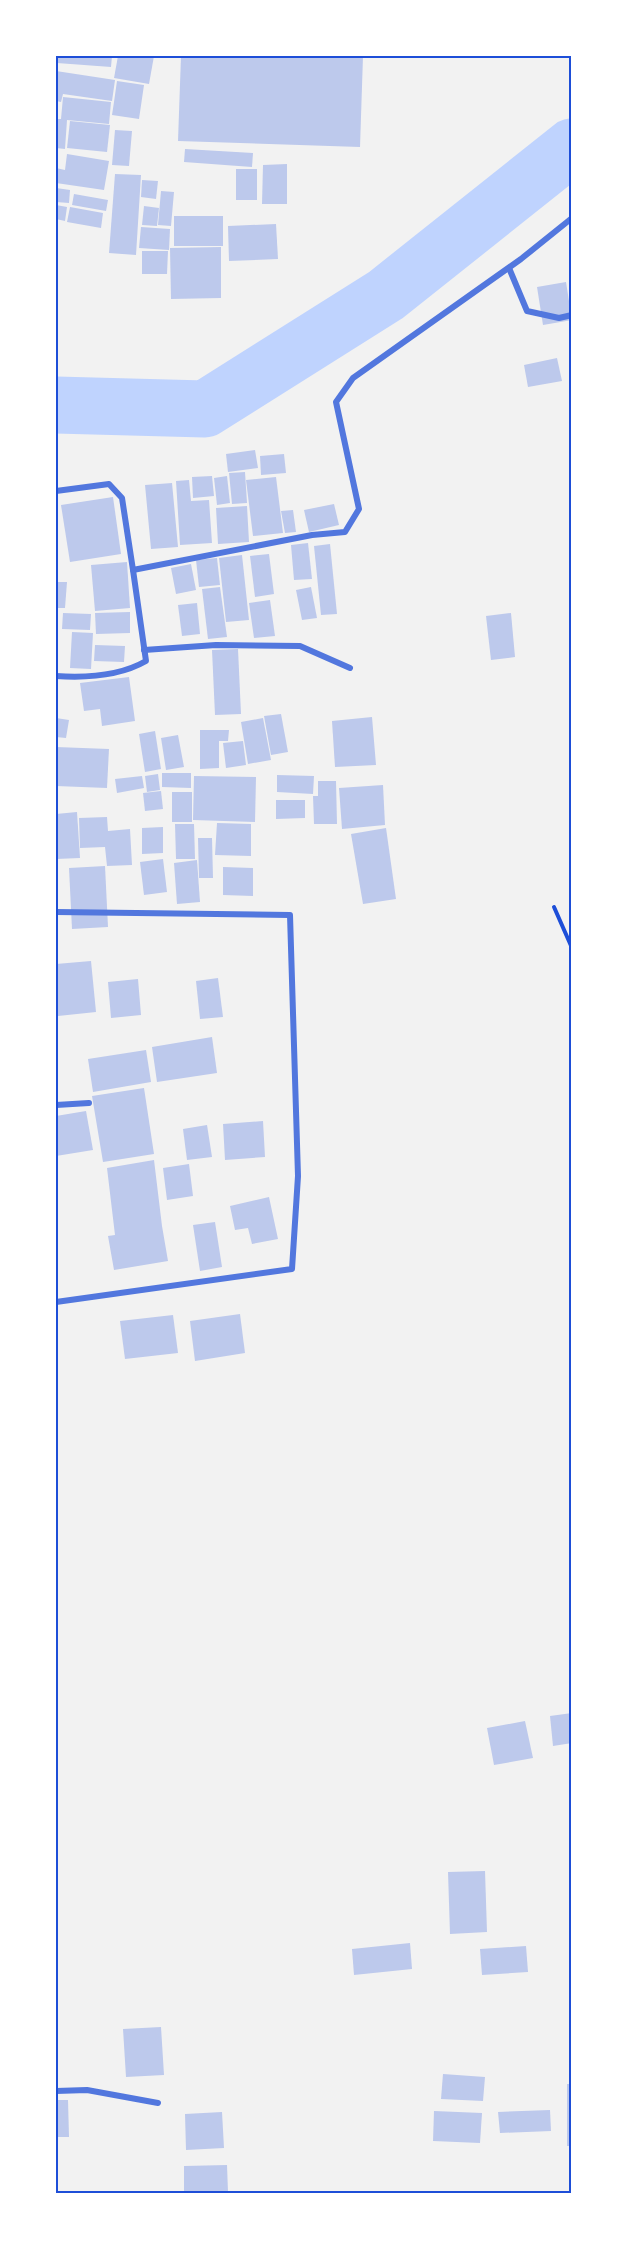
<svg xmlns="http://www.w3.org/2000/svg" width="627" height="2249" font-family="Manrope,sans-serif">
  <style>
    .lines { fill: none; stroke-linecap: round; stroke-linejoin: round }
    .river { stroke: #bfd3fe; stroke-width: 57 }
    .building { fill: #bdc9ec }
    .path { stroke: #1d4ed8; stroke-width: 4 }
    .minor { stroke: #5277de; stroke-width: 6 }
    .neatline { fill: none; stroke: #1d4ed8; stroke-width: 2 }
  </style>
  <rect width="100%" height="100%" fill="#f2f2f2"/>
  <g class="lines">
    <polyline class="river" points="56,405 205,409 386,295 572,147"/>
  </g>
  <g class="building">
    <polygon points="57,56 112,56 111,67 57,63"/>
    <polygon points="118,56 154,56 149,84 114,78"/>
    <polygon points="181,56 363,56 360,147 178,141"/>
    <polygon points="56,71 115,80 112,101 63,94 61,102 56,101"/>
    <polygon points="117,81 144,85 139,119 112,115 114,102 117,103 114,102"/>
    <polygon points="63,97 111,102 109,124 67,120 65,149 56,148 56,119 61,119"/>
    <polygon points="70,121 110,125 107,152 67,148"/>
    <polygon points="115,130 132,131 129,166 112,165"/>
    <polygon points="185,149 253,153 252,167 184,162"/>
    <polygon points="67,154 109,161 104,190 56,183 56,168 65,170"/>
    <polygon points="287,164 287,204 262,204 263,165"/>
    <rect x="236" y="169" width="21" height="31"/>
    <polygon points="115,174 141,175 136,255 109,253"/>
    <polygon points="142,180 158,181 156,199 141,197"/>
    <polygon points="56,188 70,190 69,203 56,202"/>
    <polygon points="161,191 174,192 171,226 158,225"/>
    <polygon points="74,194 108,200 106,211 72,205"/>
    <polygon points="56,205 67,207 65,221 56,219"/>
    <polygon points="144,206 159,208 157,226 142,225"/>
    <polygon points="70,207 103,213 101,228 67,222"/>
    <rect x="174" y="216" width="49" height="30"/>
    <polygon points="276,224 278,259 229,261 228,226"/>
    <polygon points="141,227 170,229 169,250 139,248"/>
    <polygon points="221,247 221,298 171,299 170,248"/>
    <polygon points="142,251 168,251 167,274 142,274"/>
    <polygon points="566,282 572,320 543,325 537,287"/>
    <polygon points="557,358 562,381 528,387 524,365"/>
    <polygon points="255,450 258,468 228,472 226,454"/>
    <polygon points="284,454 286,473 261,475 260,456"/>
    <polygon points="245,472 247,503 232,504 229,473"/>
    <polygon points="212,476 214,496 193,498 192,477"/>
    <polygon points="227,476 230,503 217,505 214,478"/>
    <polygon points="276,477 283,533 253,536 246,480"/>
    <polygon points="189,480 191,501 209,500 212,543 180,545 176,481"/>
    <polygon points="172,483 178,547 151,549 145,485"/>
    <polygon points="113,497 121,554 70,562 61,505"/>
    <polygon points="334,504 339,525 309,532 304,510"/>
    <polygon points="247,506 249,542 218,544 216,508"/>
    <polygon points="293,510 296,532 285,533 281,511"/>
    <polygon points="308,543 312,579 294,580 291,545"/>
    <polygon points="330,544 337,614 321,615 314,546"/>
    <polygon points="269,554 274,594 255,597 250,556"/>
    <polygon points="242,555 249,620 226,622 219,558"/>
    <polygon points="217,558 220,585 199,587 196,560"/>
    <polygon points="127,562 130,608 95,611 91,565"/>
    <polygon points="191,564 196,590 176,594 171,568"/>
    <polygon points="56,582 67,582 65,608 56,608"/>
    <polygon points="220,587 227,637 208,639 202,589"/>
    <polygon points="311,587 317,618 302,620 296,590"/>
    <polygon points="270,600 275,636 254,638 249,603"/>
    <polygon points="197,603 200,634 182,636 178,605"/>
    <polygon points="130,612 130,633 96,634 95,613"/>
    <polygon points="63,613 91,614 90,630 62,629"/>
    <polygon points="511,613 515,657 491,660 486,616"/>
    <polygon points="72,632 93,633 91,669 70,668"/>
    <polygon points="95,645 125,646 124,662 94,661"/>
    <polygon points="238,649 241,714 215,715 212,650"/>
    <polygon points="129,677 135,721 102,726 100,709 84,711 80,683"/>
    <polygon points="281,714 288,752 271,755 264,716"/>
    <polygon points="372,717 376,765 335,767 332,721"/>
    <polygon points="56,718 69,720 66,738 56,737"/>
    <polygon points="263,718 271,760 248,764 241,722"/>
    <polygon points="200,730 229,730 228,741 219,741 219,768 200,769"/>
    <polygon points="155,731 161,769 145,772 139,734"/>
    <polygon points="178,735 184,767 166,770 161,738"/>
    <polygon points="243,741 246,765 226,768 223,743"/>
    <polygon points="56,747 109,749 107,788 56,786"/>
    <polygon points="162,773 191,773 191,788 162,787"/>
    <polygon points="158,774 160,790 147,792 145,776"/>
    <polygon points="277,775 314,776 313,794 277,792"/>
    <polygon points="142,776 144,788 117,793 115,779"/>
    <polygon points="194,776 256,777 255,822 193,820"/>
    <polygon points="318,781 336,781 337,824 314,824 313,796 318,796"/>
    <polygon points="383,785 385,825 342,829 339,788"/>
    <polygon points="161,791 163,809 145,811 143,793"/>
    <rect x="172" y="792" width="20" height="30"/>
    <polygon points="276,800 305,800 305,818 276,819"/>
    <polygon points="77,812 80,858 56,859 56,814"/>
    <polygon points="107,817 108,831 130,829 132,865 107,866 105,847 80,848 79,818"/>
    <polygon points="217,823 251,824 251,856 215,855"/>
    <polygon points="175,824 194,824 195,859 176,859"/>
    <polygon points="163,827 163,853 142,854 142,828"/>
    <polygon points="386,828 396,899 363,904 351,834"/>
    <polygon points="198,838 212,838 213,878 199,878"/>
    <polygon points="163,859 167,892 144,895 140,862"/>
    <polygon points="197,860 200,902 177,904 174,863"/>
    <polygon points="105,866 108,927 72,929 69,868"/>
    <polygon points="223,867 253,868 253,896 223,895"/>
    <polygon points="91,961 96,1012 58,1016 56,964"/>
    <polygon points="218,978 223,1017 200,1019 196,981"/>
    <polygon points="138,979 141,1015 111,1018 108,982"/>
    <polygon points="212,1037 217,1073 157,1082 152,1047"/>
    <polygon points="146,1050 151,1082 93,1092 88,1059"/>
    <polygon points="144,1088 154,1154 103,1162 92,1096"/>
    <polygon points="86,1111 93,1150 56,1156 56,1116"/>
    <polygon points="263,1121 265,1157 225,1160 223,1124"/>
    <polygon points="207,1125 212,1157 187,1160 183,1129"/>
    <polygon points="154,1160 162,1226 168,1261 114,1270 108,1236 115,1235 107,1168"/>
    <polygon points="189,1164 193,1196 167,1200 163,1168"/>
    <polygon points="269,1197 278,1239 252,1244 248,1228 235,1230 230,1206"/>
    <polygon points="215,1222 222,1267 200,1271 193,1225"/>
    <polygon points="240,1314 245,1353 195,1361 190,1321"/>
    <polygon points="173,1315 178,1353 125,1359 120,1321"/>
    <polygon points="572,1713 572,1743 553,1746 550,1716"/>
    <polygon points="525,1721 533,1758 494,1765 487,1728"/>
    <polygon points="485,1871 487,1932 450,1934 448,1872"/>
    <polygon points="410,1943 412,1969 354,1975 352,1949"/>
    <polygon points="526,1946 528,1972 482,1975 480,1949"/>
    <polygon points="161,2027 164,2075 126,2077 123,2029"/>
    <polygon points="443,2074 485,2077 483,2101 441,2099"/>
    <rect x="567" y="2084" width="5" height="62"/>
    <polygon points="56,2100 68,2100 69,2137 56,2137"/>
    <polygon points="550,2110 551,2131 500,2133 498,2112"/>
    <polygon points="434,2111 482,2113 480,2143 433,2141"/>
    <polygon points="222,2112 224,2148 186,2150 185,2114"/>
    <polygon points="227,2165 228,2192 184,2194 184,2166"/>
  </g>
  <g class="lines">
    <polyline class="path" points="554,907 572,948"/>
    <g class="minor">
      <polyline points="509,268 527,311 559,318 572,315"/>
      <polyline points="56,491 109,484 122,498 133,570 312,535 345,532 359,509 336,402 353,378 521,259 572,218"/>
      <polyline points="144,650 216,645 300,646 350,668"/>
      <path d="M56,676C86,678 120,676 146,661L133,570"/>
      <polyline points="56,912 290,915 298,1176 292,1269 56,1302"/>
      <polyline points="56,1105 89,1103"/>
      <polyline points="56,2091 87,2090 158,2103"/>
    </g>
  </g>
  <rect width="627" height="2249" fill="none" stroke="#ffffff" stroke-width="114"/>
  <rect x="57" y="57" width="513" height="2135" class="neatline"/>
</svg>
